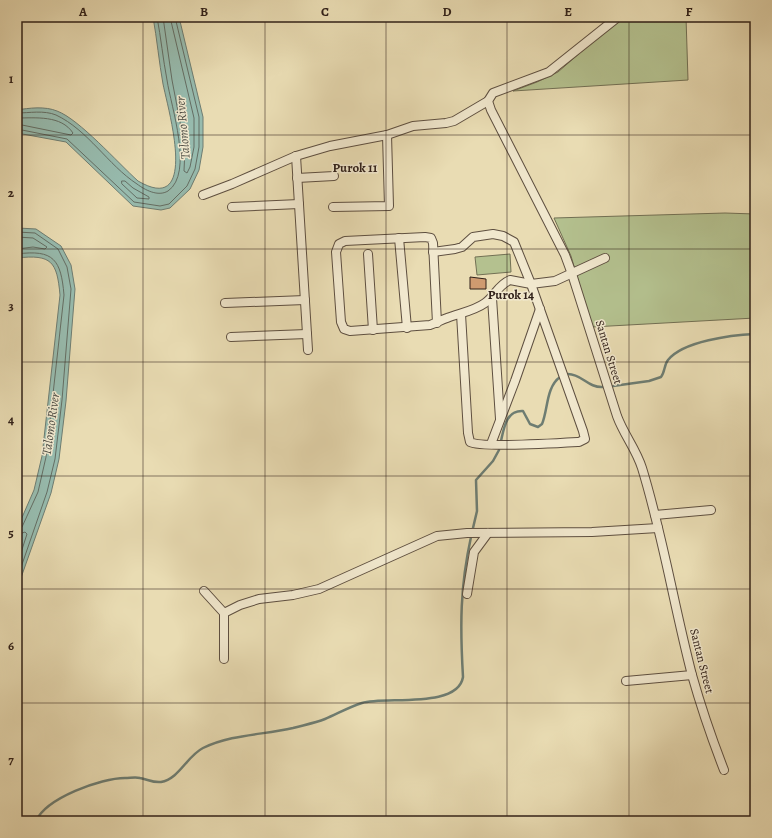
<svg xmlns="http://www.w3.org/2000/svg" width="772" height="838" font-family="Alegreya,serif">
  <style>
    .green { fill: #b4c18f; stroke: #727054 }
    .water { fill: #97bbae; stroke: #6e7d72 }
    .lines { fill: none; stroke-linecap: round; stroke-linejoin: round }
    .shore { stroke: #646e64; stroke-width: 1 }
    .stream { stroke: #6e7d72; stroke-width: 2.5 }
    .building { fill: #cf9b70; stroke: #302019 }
    .minor-casing { stroke: #5e4f40; stroke-width: 10 }
    .minor { stroke: #f1e8ce; stroke-width: 8 }
    .grid { fill: none; stroke: #302019; stroke-width: 1; stroke-opacity: 0.55 }
    .labels { text-anchor: middle; stroke-width: 3; stroke-linejoin: round; paint-order: stroke }
    .street-label { font-size: 12px; fill: #302019; stroke: #f1e8ce }
    .water-label { font-size: 13px; font-style: italic; fill: #4f4e46; stroke: #f1e8ce }
    .neighbourhood-label { font-size: 13px; font-weight: bold; fill: #302019; stroke: #f1e8ce }
    .neatline { fill: none; stroke: #302019; stroke-width: 1.5 }
    .grid-label { font-size: 13px; text-anchor: middle; font-weight: bold; fill: #302019 }
  </style>
  <rect width="100%" height="100%" fill="#e9dcb3"/>
  <filter id="stains"><feTurbulence type="fractalNoise" baseFrequency=".005" numOctaves="4"/><feColorMatrix values="0 0 0 0 .2 0 0 0 0 .09 0 0 0 0 .02 0 0 0 .5 -.17"/></filter>
  <radialGradient id="worn" r=".72"><stop offset=".6" stop-color="#630" stop-opacity="0"/><stop offset="1" stop-color="#630" stop-opacity=".3"/></radialGradient>
  <g class="green">
    <polygon points="625,17 686,17 688,80 513,91 537,82 558,72 598,37"/>
    <polygon points="725,213 755,214 755,318 592,327 571,256 554,218"/>
    <polygon points="510,254 511,272 477,275 475,257"/>
  </g>
  <g class="water">
    <path d="M153,17H179L203,117V147L199,170L190,189L170,208L161,210L133,206L66,142L17,133V110C29,108 45,106 57,111C79,119 118,163 138,181C200,217 168,109 163,84C159,62 157,39 153,17Z"/>
    <path d="M18,228L36,229L61,246L71,265L75,289L66,401L59,459L51,493L17,589V529L34,490L42,456L60,295C57,262 52,254 17,258Z"/>
  </g>
  <g class="lines">
    <g class="shore">
      <polyline points="163,17 172,80 185,148 184,171 187,173 190,167 194,147 194,118 170,17"/>
      <path d="M17,113C29,113 44,110 56,115C88,130 108,165 137,184C145,190 158,197 168,191C194,173 171,107 167,80C163,59 161,38 157,17"/>
      <path d="M17,118C36,118 61,115 73,133L71,135L17,124"/>
      <polyline points="17,129 67,139 134,202 160,206 169,204 187,186 195,169 199,147 199,117 175,17"/>
      <polygon points="122,181 125,181 133,188 149,197 149,199 137,198 122,184"/>
      <polyline points="17,232 35,233 58,249 67,267 71,289 62,400 55,459 47,492 17,579"/>
      <polyline points="17,237 33,238 47,247 45,249 33,247 17,249"/>
      <path d="M17,254C54,249 61,260 64,295L46,457L38,492L22,527L17,530"/>
      <polyline points="17,535 25,532 27,534 17,565"/>
    </g>
    <g class="stream">
      <path d="M568,374C582,374 588,388 603,387"/>
      <path d="M613,386L649,381L661,377C665,372 664,365 668,360C683,341 732,335 755,334"/>
      <path d="M501,441C504,428 506,410 523,411L530,424L538,427L542,424C548,410 546,387 560,377"/>
      <polyline points="473,528 477,511 476,480 493,461 499,450"/>
      <path d="M36,821C46,798 101,778 125,778C130,778 136,777 140,778C147,779 153,783 161,782C179,779 187,756 203,748C232,734 263,735 293,728C304,725 315,723 325,719C337,714 349,707 362,703C385,696 458,709 463,677C460,626 460,587 471,537"/>
    </g>
  </g>
  <polygon class="building" points="470,277 486,279 486,289 470,289"/>
  <g class="lines">
    <defs>
      <g id="minor">
        <path d="M618,17L549,72L493,93L488,101L491,110L565,255L572,274L617,416C624,435 636,449 642,468C663,536 674,606 692,675C701,707 712,739 724,770"/>
        <polyline points="296,156 308,350"/>
        <polyline points="297,178 334,176"/>
        <polyline points="203,195 232,184 296,156 330,146 387,135 413,126 446,123 454,121 488,101"/>
        <polyline points="232,207 299,204"/>
        <polyline points="333,207 389,206 387,135"/>
        <polyline points="399,238 407,328"/>
        <path d="M433,252L455,249L462,247L473,237L493,234L503,236L514,242L531,284L583,431L585,439L579,442C562,443 480,448 470,442L468,433L461,314"/>
        <polyline points="368,254 373,330"/>
        <polyline points="492,298 500,419"/>
        <polyline points="225,303 305,300"/>
        <path d="M437,323L433,243L431,238L425,237L345,241L339,244L336,252L341,322L344,329L350,331L430,325C436,323 441,320 447,318C460,313 474,311 485,303C495,296 498,285 510,280L531,284L555,281L605,258"/>
        <polyline points="231,337 307,334"/>
        <polyline points="491,444 515,381 540,309"/>
        <polyline points="655,515 711,510"/>
        <polyline points="204,591 224,613 224,659"/>
        <polyline points="467,594 474,552 488,533"/>
        <polyline points="224,613 240,605 259,599 293,595 319,589 437,536 467,533 592,532 658,528"/>
        <polyline points="626,681 692,675"/>
      </g>
    </defs>
    <use href="#minor" class="minor-casing"/>
    <use href="#minor" class="minor"/>
  </g>
  <path class="grid" d="M143,17V821M265,17V821M386,17V821M507,17V821M629,17V821M17,135H755M17,249H755M17,362H755M17,476H755M17,589H755M17,703H755"/>
  <g class="labels">
    <g class="street-label">
      <text transform="translate(609 352) rotate(73)" y="4">Santan Street</text>
      <text transform="translate(702 661) rotate(76)" y="4">Santan Street</text>
    </g>
    <g class="water-label">
      <text transform="translate(182 128) rotate(-95)" y="5">Talomo River</text>
      <text transform="translate(50 424) rotate(-82)" y="5">Talomo River</text>
    </g>
    <g class="neighbourhood-label">
      <text x="355" y="172">Purok 11</text>
      <text x="511" y="299">Purok 14</text>
    </g>
  </g>
  <rect width="772" height="838" fill="none" stroke="#e9dcb3" stroke-width="44"/>
  <rect x="22" y="22" width="728" height="794" class="neatline"/>
  <g class="grid-label">
    <text x="83" y="16">A</text>
    <text x="204" y="16">B</text>
    <text x="325" y="16">C</text>
    <text x="447" y="16">D</text>
    <text x="568" y="16">E</text>
    <text x="689" y="16">F</text>
    <text x="11" y="83">1</text>
    <text x="11" y="197">2</text>
    <text x="11" y="310">3</text>
    <text x="11" y="424">4</text>
    <text x="11" y="537">5</text>
    <text x="11" y="650">6</text>
    <text x="11" y="764">7</text>
  </g>
  <rect width="100%" height="100%" filter="url(#stains)"/>
  <rect width="100%" height="100%" fill="url(#worn)"/>
</svg>
